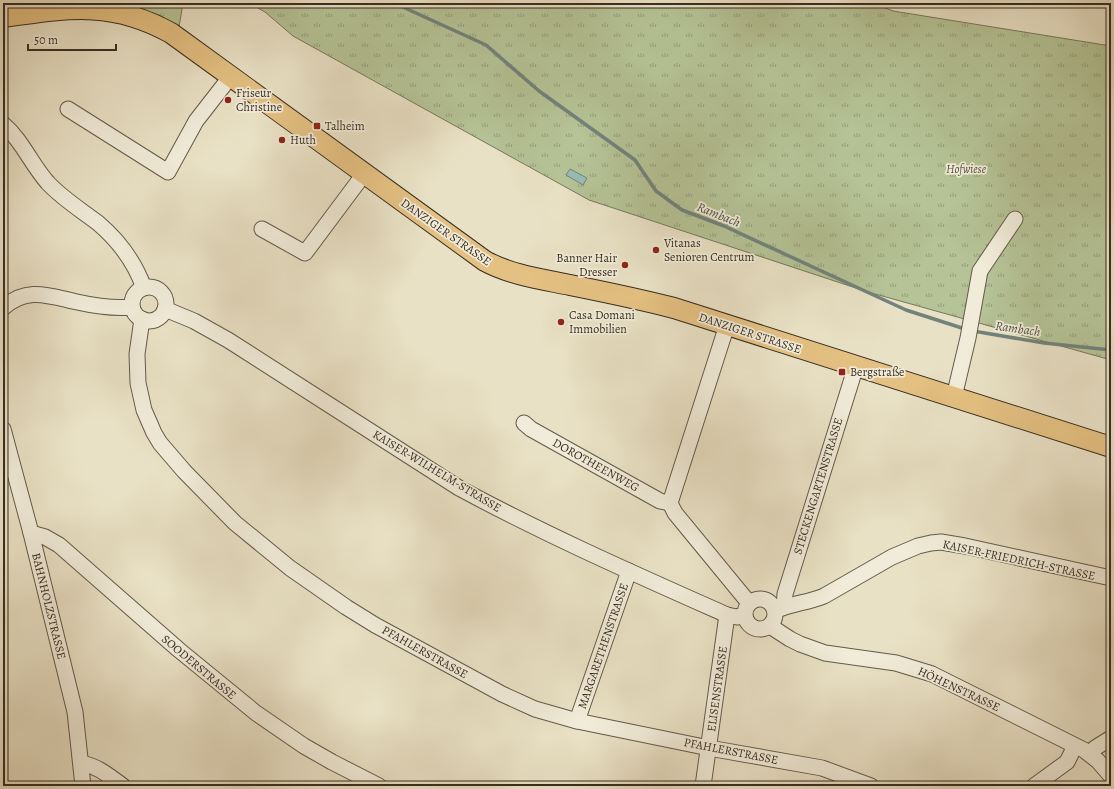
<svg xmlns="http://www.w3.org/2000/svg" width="1114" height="789" font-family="Alegreya,serif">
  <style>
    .grass { fill: url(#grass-tufts); stroke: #76785c }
    .water { fill: #98bcb8; stroke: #72837c }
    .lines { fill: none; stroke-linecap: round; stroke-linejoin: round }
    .stream { stroke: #72837c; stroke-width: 3.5 }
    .minor-casing { stroke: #645a4a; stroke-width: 17 }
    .major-casing { stroke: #382d21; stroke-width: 22 }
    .minor { stroke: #f1ecd9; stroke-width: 15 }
    .major { stroke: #e4c082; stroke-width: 20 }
    .poi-dot { fill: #8f2418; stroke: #f1ecd9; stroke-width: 1.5 }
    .labels { text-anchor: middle; stroke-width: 3.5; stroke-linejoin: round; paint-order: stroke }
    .poi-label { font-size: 12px; fill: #382d21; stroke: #f1ecd9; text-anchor: start }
    .park-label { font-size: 12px; font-style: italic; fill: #57523e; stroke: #f1ecd9 }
    .street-label { font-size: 12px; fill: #382d21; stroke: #f1ecd9 }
    .water-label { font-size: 13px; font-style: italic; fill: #505147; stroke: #f1ecd9 }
  </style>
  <defs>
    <pattern id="grass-tufts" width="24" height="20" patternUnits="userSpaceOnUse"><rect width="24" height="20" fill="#b5c396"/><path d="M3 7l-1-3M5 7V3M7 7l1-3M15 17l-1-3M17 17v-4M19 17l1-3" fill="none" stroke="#949f7a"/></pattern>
  </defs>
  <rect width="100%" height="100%" fill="#e9e1c5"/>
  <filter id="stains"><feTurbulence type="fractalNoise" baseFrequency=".005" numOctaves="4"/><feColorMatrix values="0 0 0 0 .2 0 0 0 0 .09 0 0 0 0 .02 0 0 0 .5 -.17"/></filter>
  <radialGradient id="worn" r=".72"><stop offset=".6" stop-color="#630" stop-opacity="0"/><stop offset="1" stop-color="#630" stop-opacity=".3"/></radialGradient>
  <g class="grass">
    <polygon points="113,3 183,3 179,27"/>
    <polygon points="249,3 873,3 893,11 1111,46 1111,360 868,292 589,200 293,36 265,12"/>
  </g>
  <polygon class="water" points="570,169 587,178 583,185 566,175"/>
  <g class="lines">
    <g class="stream">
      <polyline points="394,3 486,45 539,91 635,160 656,191 682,210 724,226 906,310 965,329"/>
      <polyline points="973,331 1044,343 1111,350"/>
    </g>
    <defs>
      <g id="minor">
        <polyline points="68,109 168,172 196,121 231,76"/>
        <path d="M3,124C22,140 31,164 48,183C63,199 81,210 98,223C118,240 135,263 144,288"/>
        <polyline points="262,229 305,253 364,174"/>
        <circle cx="149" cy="304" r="17"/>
        <path d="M3,308C27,286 49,296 77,302C95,306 113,309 132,307"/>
        <path d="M165,309L194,321L228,340L459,488C546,535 637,575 727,615L737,617L744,615"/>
        <polyline points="142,319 137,354 138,383 144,410 154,433 160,443 184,471 235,523 290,568 346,607 375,625 502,694 535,709 577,721 709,748 822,768 871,786"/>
        <polyline points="727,325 670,503 675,513 749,603"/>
        <polyline points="954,397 968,338 980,271 1015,219"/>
        <polyline points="524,423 531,429 660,501 670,503"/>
        <polyline points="3,429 31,533 75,712 83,786"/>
        <polyline points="31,533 45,537 59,545 179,650 256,713 304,746 332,762 379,786"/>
        <circle cx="760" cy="614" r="15"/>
        <polyline points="784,607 785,594 856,366"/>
        <path d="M775,611C791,603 808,603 824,596L892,557L918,546L931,543L941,542L965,546L1111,578"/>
        <polyline points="770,626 790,639 800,644 825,653 896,663 932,674 1084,750 1098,761 1111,776"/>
        <polyline points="577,721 629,571"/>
        <polyline points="1091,755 1095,748 1111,738"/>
        <path d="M81,763C98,766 109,776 123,786"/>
        <polyline points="703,786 727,615"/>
        <polyline points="1034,786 1067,762 1075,746"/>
      </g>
      <path id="major" d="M3,17C68,8 112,0 171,33L485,261C511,275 541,279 570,285C605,292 639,299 674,308L1111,447"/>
    </defs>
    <use href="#minor" class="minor-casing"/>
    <use href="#major" class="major-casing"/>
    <use href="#minor" class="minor"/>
    <use href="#major" class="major"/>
  </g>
  <g class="poi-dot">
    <circle cx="228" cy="100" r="4"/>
    <rect x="313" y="122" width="8" height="8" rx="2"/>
    <circle cx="282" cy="140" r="4"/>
    <circle cx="656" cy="250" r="4"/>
    <circle cx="625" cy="265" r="4"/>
    <circle cx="561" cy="322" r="4"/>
    <rect x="838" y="368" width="8" height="8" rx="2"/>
  </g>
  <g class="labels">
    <g class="poi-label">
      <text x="236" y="97">Friseur<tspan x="236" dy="14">Christine</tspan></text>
      <text x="325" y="130">Talheim</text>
      <text x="290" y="144">Huth</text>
      <text x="664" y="247">Vitanas<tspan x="664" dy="14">Senioren Centrum</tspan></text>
      <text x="617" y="262" text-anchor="end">Banner Hair<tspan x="617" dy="14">Dresser</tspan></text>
      <text x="569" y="319">Casa Domani<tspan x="569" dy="14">Immobilien</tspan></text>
      <text x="850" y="376">Bergstraße</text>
    </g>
    <g class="park-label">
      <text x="966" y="173">Hofwiese</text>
    </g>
    <g class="street-label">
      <text transform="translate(446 232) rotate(35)" y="4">DANZIGER STRASSE</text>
      <text transform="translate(750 333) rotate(18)" y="4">DANZIGER STRASSE</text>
      <text transform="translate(596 465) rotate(29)" y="4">DOROTHEENWEG</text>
      <text transform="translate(437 471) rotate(31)" y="4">KAISER-WILHELM-STRASSE</text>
      <text transform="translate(818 486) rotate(-73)" y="4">STECKENGARTENSTRASSE</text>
      <text transform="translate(1019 560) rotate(12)" y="4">KAISER-FRIEDRICH-STRASSE</text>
      <text transform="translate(49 606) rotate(76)" y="4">BAHNHOLZSTRASSE</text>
      <text transform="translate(603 646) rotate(-71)" y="4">MARGARETHENSTRASSE</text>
      <text transform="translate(425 652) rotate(29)" y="4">PFAHLERSTRASSE</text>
      <text transform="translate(199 667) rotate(40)" y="4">SOODERSTRASSE</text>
      <text transform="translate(717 689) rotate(-82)" y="4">ELISENSTRASSE</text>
      <text transform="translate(959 689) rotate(25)" y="4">HÖHENSTRASSE</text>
      <text transform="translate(731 751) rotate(11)" y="4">PFAHLERSTRASSE</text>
    </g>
    <g class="water-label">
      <text transform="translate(719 214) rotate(22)" y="5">Rambach</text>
      <text transform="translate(1018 328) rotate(8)" y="5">Rambach</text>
    </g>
  </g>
  <rect width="1114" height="789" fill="none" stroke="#e9e1c5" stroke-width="16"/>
  <rect x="4" y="4" width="1106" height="781" fill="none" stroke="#382d21" stroke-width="2"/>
  <rect x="8" y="8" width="1098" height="773" fill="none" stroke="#382d21"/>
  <path d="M28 44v6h88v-6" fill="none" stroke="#382d21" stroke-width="2"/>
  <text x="34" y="44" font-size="12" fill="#382d21" stroke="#f1ecd9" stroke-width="3" paint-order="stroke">50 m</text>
  <rect width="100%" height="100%" filter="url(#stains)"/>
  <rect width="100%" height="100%" fill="url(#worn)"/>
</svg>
